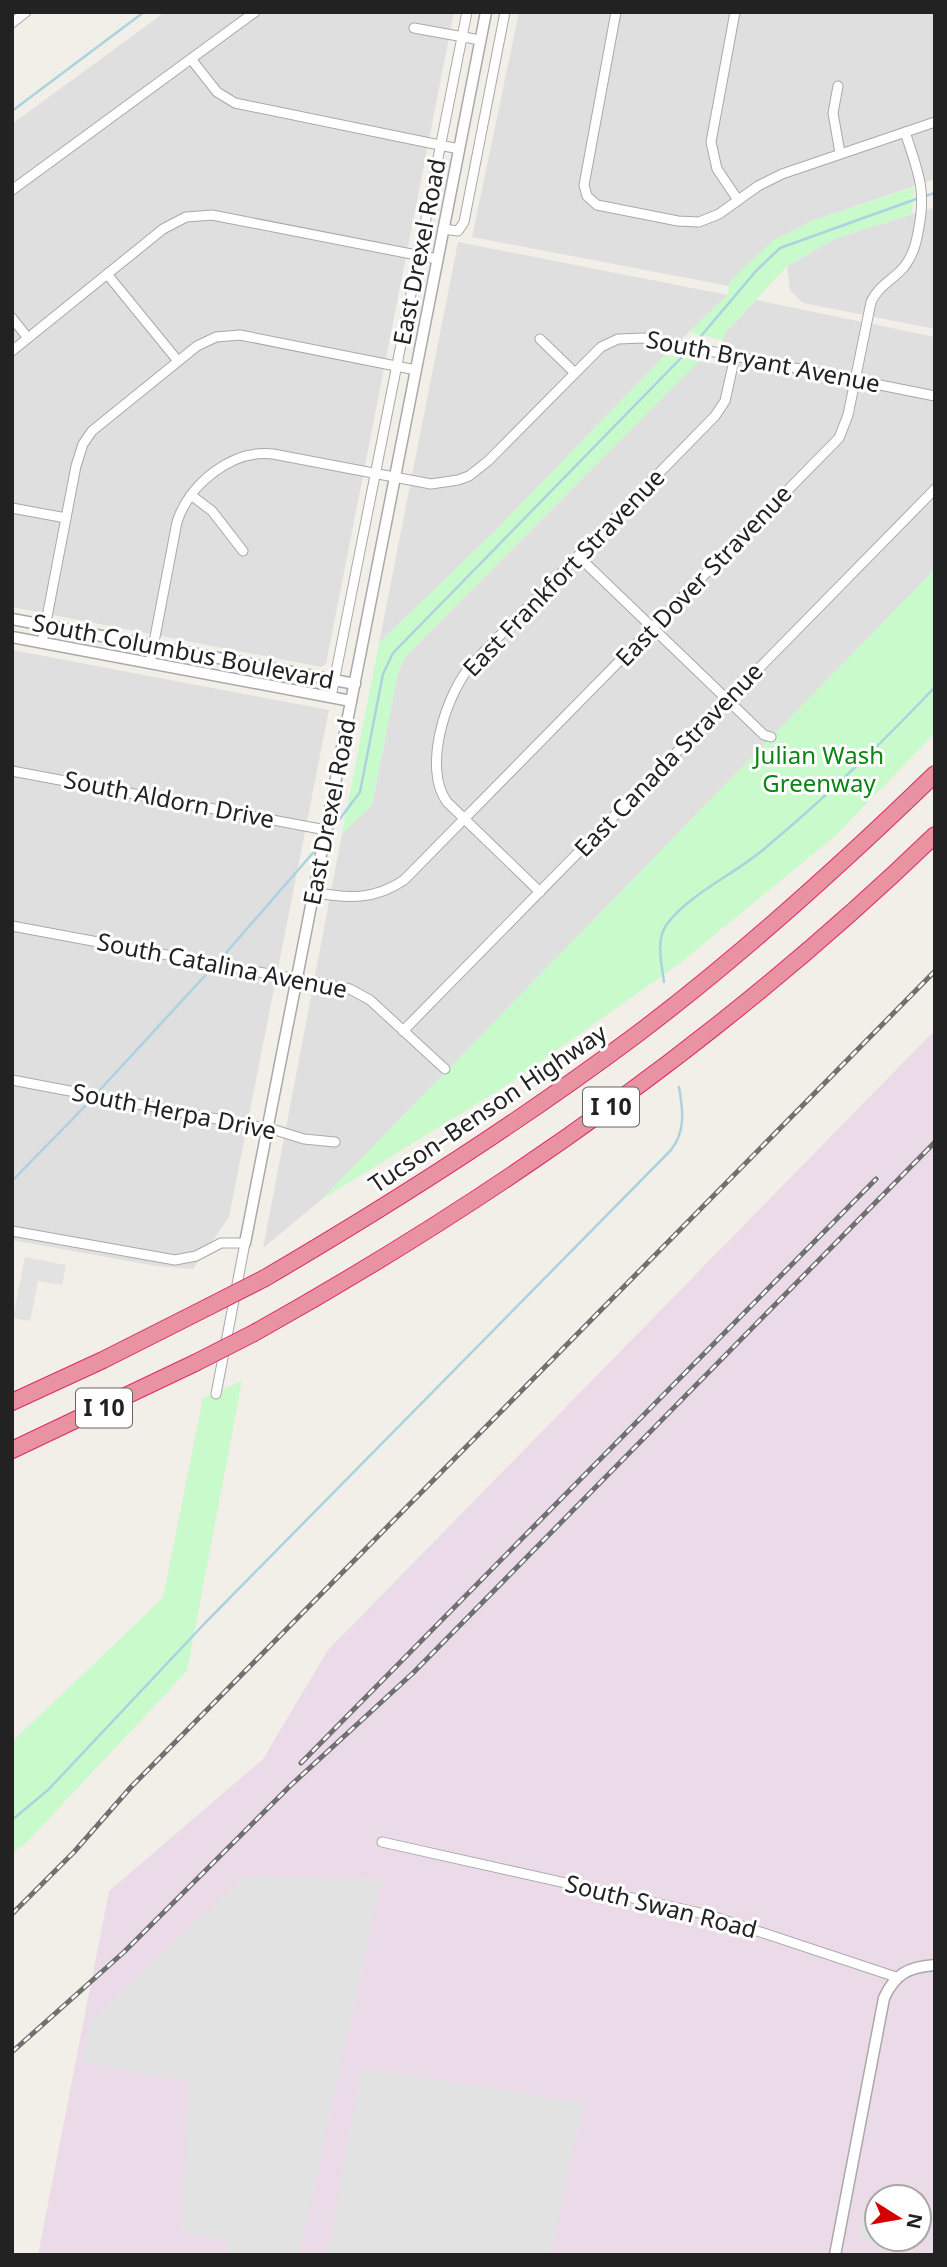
<svg xmlns="http://www.w3.org/2000/svg" width="947" height="2267" font-family="'Noto Sans',sans-serif">
  <style>
    .residential { fill: #e0dfdf }
    .industrial { fill: #ebdbe8; fill-rule: evenodd }
    .park { fill: #c8facc }
    .parking { fill: #e2e2e2 }
    .lines { fill: none; stroke-linecap: round; stroke-linejoin: round }
    .stream { stroke: #aad3df; stroke-width: 2.5 }
    .minor-casing { stroke: #a9a9a9; stroke-width: 11 }
    .tertiary-casing { stroke: #a9a9a9; stroke-width: 13 }
    .motorway-casing { stroke: #dc2a67; stroke-width: 18 }
    .minor { stroke: #fff; stroke-width: 9 }
    .tertiary { stroke: #fff; stroke-width: 10 }
    .motorway { stroke: #e892a2; stroke-width: 16 }
    .rail-casing { stroke: #707070; stroke-width: 5 }
    .rail { stroke: #fff; stroke-width: 2.5; stroke-dasharray: 8; stroke-linecap: butt }
    .motorway-bridge-casing { stroke: #dc2a67; stroke-width: 18; stroke-linecap: butt }
    .motorway-bridge { stroke: #e892a2; stroke-width: 16 }
    .labels { text-anchor: middle; stroke-width: 6; stroke-linejoin: round; paint-order: stroke }
    .shield { fill: #fff; stroke: #646464; stroke-width: 2 }
    .shield-label { font-size: 23px; font-weight: bold; fill: #222 }
    .street-label { font-size: 24px; fill: #222; stroke: #fff }
    .park-label { font-size: 24px; fill: #0c8416; stroke: #fff }
  </style>
  <rect width="100%" height="100%" fill="#f2efe9"/>
  <g class="residential">
    <polygon points="165,12 454,12 326,664 321,667 12,607 12,124"/>
    <polygon points="519,12 935,12 935,179 809,222 730,282 729,286 472,237"/>
    <polygon points="935,207 935,329 803,303 790,290 787,266 807,255 834,239"/>
    <polygon points="458,242 728,295 665,355 497,529 379,643"/>
    <polygon points="756,300 935,337 935,569 321,1200 263,1248 342,834 372,805 398,673 405,657 699,361 715,364 725,333"/>
    <polygon points="12,650 329,710 229,1217 193,1269 156,1266 12,1240"/>
  </g>
  <path class="industrial" d="M935,1030V2255H38L109,1891L263,1759L328,1650ZM877,2197H919V2239H877Z"/>
  <g class="park">
    <polygon points="914,187 912,214 834,239 787,266 725,333 723,340 689,332 728,295 729,282 772,241 809,222"/>
    <polygon points="665,355 699,361 405,657 398,673 372,805 342,834 379,643 497,529"/>
    <polygon points="935,569 935,733 835,836 679,964 507,1085 321,1200"/>
    <polygon points="242,1381 187,1671 26,1843 12,1853 12,1742 163,1598 203,1398"/>
  </g>
  <g class="parking">
    <polygon points="25,1257 66,1265 62,1285 38,1281 30,1321 13,1318"/>
    <polygon points="245,1876 382,1879 299,2255 225,2255 227,2240 182,2233 189,2082 81,2061 90,2022"/>
    <polygon points="362,2068 584,2103 550,2255 327,2255"/>
    <polygon points="867,2201 877,2201 877,2239 883,2239 882,2243 859,2238"/>
  </g>
  <g class="lines">
    <g class="stream">
      <polyline points="12,111 144,12"/>
      <polyline points="925,196 935,193"/>
      <polyline points="701,336 756,271 780,248 919,198"/>
      <polyline points="330,832 360,792 383,674 393,653 683,356"/>
      <polyline points="218,962 319,846"/>
      <path d="M664,982C662,965 655,940 667,924C689,894 735,874 764,849C824,799 881,744 935,687"/>
      <polyline points="97,1093 213,967"/>
      <polyline points="12,1181 93,1098"/>
      <path d="M12,1820L48,1790L206,1622L671,1150C686,1131 683,1110 679,1087"/>
    </g>
    <defs>
      <g id="minor">
        <polyline points="616,12 584,185 587,196 597,205 678,221 699,222 719,214 758,186 782,174 935,122"/>
        <polyline points="735,12 711,142 717,169 738,200"/>
        <polyline points="12,23 26,12"/>
        <polyline points="414,28 480,40"/>
        <polyline points="191,59 217,92 235,103 459,149"/>
        <polyline points="838,86 833,113 840,153"/>
        <polyline points="12,190 255,12"/>
        <polyline points="443,229 458,231 464,222 505,12"/>
        <polyline points="107,274 178,361"/>
        <polyline points="12,318 28,338"/>
        <polyline points="540,339 575,373"/>
        <polyline points="12,351 163,229 186,217 212,215 437,259"/>
        <polyline points="191,495 212,511 243,551"/>
        <polyline points="12,508 66,518"/>
        <polyline points="578,556 764,735 771,737"/>
        <polyline points="42,643 76,466 83,444 92,431 197,346 216,337 240,335 416,370"/>
        <path d="M150,663L177,522C189,484 232,449 273,454L431,484L458,480L469,476L488,461L601,347L618,339L644,338L935,396"/>
        <polyline points="331,697 467,12"/>
        <polyline points="12,771 326,830"/>
        <path d="M314,892C347,899 375,900 404,880L839,438L848,415L871,302C878,286 893,280 904,267C912,257 916,245 918,232C927,190 918,172 905,132"/>
        <path d="M540,892L447,802C422,768 446,694 472,664L715,416L725,401L735,356"/>
        <polyline points="12,926 350,989 370,1000 445,1069"/>
        <polyline points="403,1031 935,489"/>
        <polyline points="12,1080 275,1130 304,1139 335,1142"/>
        <polyline points="12,1231 175,1260 196,1256 221,1243 245,1243 216,1394"/>
        <polyline points="382,1842 709,1915 896,1977"/>
      </g>
      <g id="tertiary">
        <polyline points="12,619 355,684"/>
        <polyline points="12,637 351,701"/>
        <polyline points="245,1243 486,12"/>
        <path d="M835,2255L884,1998C895,1974 908,1967 935,1965"/>
      </g>
      <g id="motorway">
        <path d="M265,1278C393,1203 517,1124 636,1035C742,955 840,866 935,774"/>
        <path d="M254,1333C501,1195 731,1032 935,835"/>
        <polyline points="12,1402 103,1360 208,1307"/>
        <polyline points="12,1450 195,1363"/>
      </g>
    </defs>
    <use href="#minor" class="minor-casing"/>
    <use href="#tertiary" class="tertiary-casing"/>
    <use href="#motorway" class="motorway-casing"/>
    <use href="#minor" class="minor"/>
    <use href="#tertiary" class="tertiary"/>
    <use href="#motorway" class="motorway"/>
    <defs>
      <g id="rail">
        <polyline points="301,1763 876,1179"/>
        <polyline points="12,1914 74,1852 131,1787 935,971"/>
        <polyline points="12,2052 124,1952 290,1786 413,1673 935,1142"/>
      </g>
    </defs>
    <use href="#rail" class="rail-casing"/>
    <use href="#rail" class="rail"/>
    <defs>
      <g id="motorway-bridge">
        <polyline points="208,1307 265,1278"/>
        <polyline points="195,1363 254,1333"/>
      </g>
    </defs>
    <use href="#motorway-bridge" class="motorway-bridge-casing"/>
    <use href="#motorway-bridge" class="motorway-bridge"/>
  </g>
  <g class="labels">
    <g class="shield">
      <rect x="583" y="1087.5" width="56" height="39" rx="5"/>
      <rect x="76" y="1388.5" width="56" height="39" rx="5"/>
    </g>
    <g class="shield-label">
      <text x="611" y="1115">I 10</text>
      <text x="104" y="1416">I 10</text>
    </g>
    <g class="street-label">
      <text transform="translate(420 252) rotate(-79)" y="8">East Drexel Road</text>
      <text transform="translate(763 362) rotate(11)" y="8">South Bryant Avenue</text>
      <text transform="translate(564 573) rotate(-46)" y="8">East Frankfort Stravenue</text>
      <text transform="translate(704 576) rotate(-46)" y="8">East Dover Stravenue</text>
      <text transform="translate(183 652) rotate(11)" y="8">South Columbus Boulevard</text>
      <text transform="translate(669 760) rotate(-46)" y="8">East Canada Stravenue</text>
      <text transform="translate(169 800) rotate(11)" y="8">South Aldorn Drive</text>
      <text transform="translate(330 812) rotate(-79)" y="8">East Drexel Road</text>
      <text transform="translate(222 966) rotate(11)" y="8">South Catalina Avenue</text>
      <text transform="translate(488 1109) rotate(-34)" y="8">Tucson–Benson Highway</text>
      <text transform="translate(174 1112) rotate(11)" y="8">South Herpa Drive</text>
      <text transform="translate(661 1907) rotate(14)" y="8">South Swan Road</text>
    </g>
    <g class="park-label">
      <text x="819" y="764">Julian Wash<tspan x="819" dy="28">Greenway</tspan></text>
    </g>
  </g>
  <rect width="947" height="2267" fill="none" stroke="#222222" stroke-width="28"/>
  <g transform="translate(898 2218) rotate(101)"><circle r="33" fill="#ffffff" stroke="#a7a7a7" stroke-width="2"/>
  <path d="M0-5L12 26L0 18L-12 26Z" fill="#d40000"/>
  <text y="-10" font-size="19" font-weight="bold" text-anchor="middle" fill="#222222">N</text>
  </g>
</svg>
